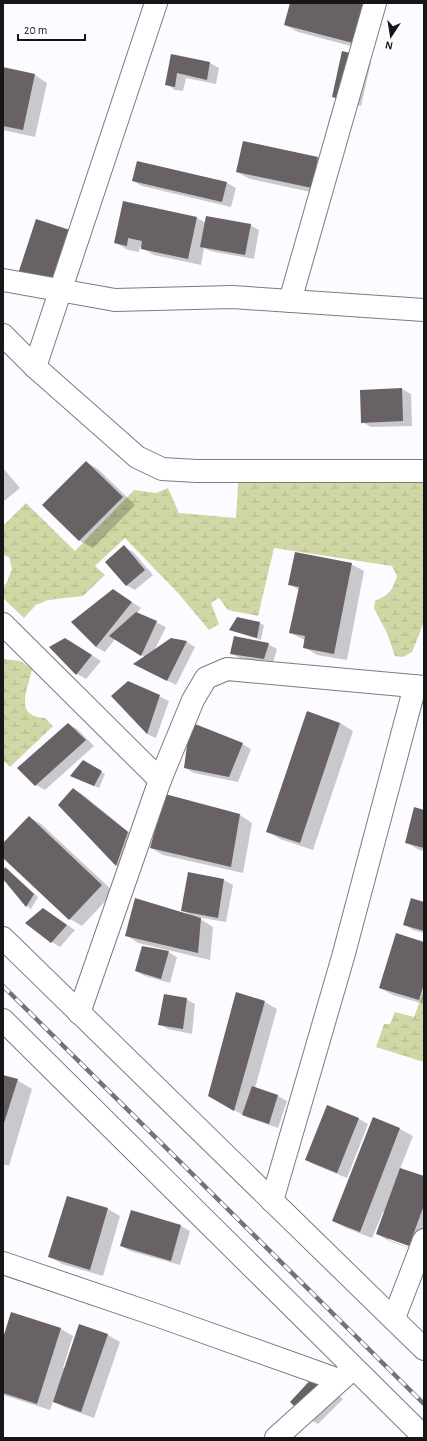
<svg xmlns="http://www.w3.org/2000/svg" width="427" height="1441" font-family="'Alegreya Sans',sans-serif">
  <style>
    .wetland { fill: url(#wetland-marsh) }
    .shadow { fill: #0003; fill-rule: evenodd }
    .building { fill: #696264 }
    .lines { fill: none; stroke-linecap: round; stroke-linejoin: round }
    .street-casing { stroke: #7d7a81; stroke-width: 24 }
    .secondary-casing { stroke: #7d7a81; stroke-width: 24 }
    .street { stroke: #fff; stroke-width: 22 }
    .secondary { stroke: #fff; stroke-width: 22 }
    .rail-casing { stroke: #737275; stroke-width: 4.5 }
    .rail { stroke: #fff; stroke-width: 3; stroke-dasharray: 9; stroke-linecap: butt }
  </style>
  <defs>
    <pattern id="wetland-marsh" width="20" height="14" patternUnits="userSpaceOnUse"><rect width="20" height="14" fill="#d0d7a5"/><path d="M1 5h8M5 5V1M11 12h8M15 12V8" fill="none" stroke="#b2b88d"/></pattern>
  </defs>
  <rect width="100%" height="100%" fill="#fcfbff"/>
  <g class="wetland">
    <path d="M424,468V622L412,652L403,657L395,656L387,633L374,608L375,601C390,594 392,591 397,576L392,566L274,548L258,616L228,610L219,598L211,603L219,624L209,630L178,593L125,538L95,566L105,575L83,596L48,600L36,605L24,618L3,598V588L7,582L12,569L9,557L3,555V526L26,503L75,551L134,490L156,493L168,488L179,513L236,518L239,471Z"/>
    <path d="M3,659L20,661L32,669C28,690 13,716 45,718L53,726L10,767L3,760Z"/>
    <polygon points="424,991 424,1062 376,1047 384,1024 390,1024 395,1012 414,1017"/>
  </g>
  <g class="shadow">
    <polygon points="291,3 378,3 366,50 298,32 285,25"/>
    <polygon points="172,55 210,63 219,68 216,84 186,78 183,91 175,90 166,84"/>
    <polygon points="362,57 371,62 361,106 342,102 333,97"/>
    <polygon points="3,68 35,75 47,83 35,137 3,130"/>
    <polygon points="330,115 346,118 330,136 326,134"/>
    <polygon points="243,142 318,158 330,165 324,195 250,179 237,172"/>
    <polygon points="133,181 227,183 236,188 231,207 142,186"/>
    <polygon points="124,202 197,218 206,223 250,225 259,230 254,259 210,251 204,248 201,265 154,255 140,247 139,252 128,250 116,243"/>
    <polygon points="402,389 411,394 412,426 371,427 362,422"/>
    <polygon points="86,462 98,469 135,505 93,548 80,541 43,505"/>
    <polygon points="3,468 20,488 3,502"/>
    <polygon points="124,547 133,552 153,575 135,590 126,585"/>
    <polygon points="351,564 364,571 347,660 317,655 304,647 305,640 290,633 299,590 289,584"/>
    <polygon points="113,590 141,608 137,613 166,627 154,651 171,639 187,642 195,647 176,685 143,668 145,657 115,639 105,652 96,647"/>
    <polygon points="259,623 264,625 261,640 230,630"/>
    <polygon points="74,644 101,661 86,679 77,674 51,648"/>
    <polygon points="268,644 277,649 273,663 240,658 231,653"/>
    <polygon points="128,682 169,701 156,738 147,734 112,696"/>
    <polygon points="307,712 340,723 353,731 313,850 280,839 268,832"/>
    <polygon points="68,724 77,729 94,746 45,790 36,785 18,768"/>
    <polygon points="242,744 251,749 238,782 194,773 185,768"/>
    <polygon points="83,761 105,774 99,788 75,778"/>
    <polygon points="73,789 82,794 136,838 125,870 116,865 59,805"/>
    <polygon points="166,795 240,815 252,823 243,873 163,855 151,848"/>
    <polygon points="424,811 424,851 419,850 406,842"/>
    <polygon points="29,817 41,824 114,892 82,926 70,919 3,857 3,845"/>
    <polygon points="6,868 38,897 31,909 27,906 3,877"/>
    <polygon points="189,873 224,880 233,885 226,922 197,917 213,927 210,960 138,943 126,935 190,915 183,911"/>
    <polygon points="424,903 424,933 413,930 405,925"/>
    <polygon points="43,909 75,930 60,947 52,942"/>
    <polygon points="424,943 424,1004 393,995 380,988"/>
    <polygon points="168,952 177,957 170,983 145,976 136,971"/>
    <polygon points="186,999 195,1004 192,1034 168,1029 160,1024"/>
    <polygon points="265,1002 277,1009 255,1088 278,1096 287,1101 278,1128 246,1117 209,1095"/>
    <polygon points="3,1076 17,1080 32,1089 9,1166 3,1164"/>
    <polygon points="328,1107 359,1119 368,1124 347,1178 315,1165 306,1160"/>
    <path d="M373,1118L400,1129L413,1136L400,1169L424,1178V1246L422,1253L389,1241L377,1234L385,1212H383L372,1238L346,1228L333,1221ZM389,1238L414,1247L413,1249L389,1240Z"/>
    <polygon points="68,1197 108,1209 120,1216 103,1276 62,1264 50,1257"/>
    <polygon points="131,1212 181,1226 190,1231 180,1265 130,1251 121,1246"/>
    <polygon points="12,1313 61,1329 73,1336 63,1368 65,1368 80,1325 108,1335 120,1342 94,1418 66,1408 53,1401 50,1410 3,1395 3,1341"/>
    <polygon points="324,1382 343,1399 318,1424 309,1419"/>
  </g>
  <g class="building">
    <polygon points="290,3 363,3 353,43 284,25"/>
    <polygon points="342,51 362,56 352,102 332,97"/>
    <polygon points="171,54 210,62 207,80 177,73 175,87 165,85"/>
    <polygon points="3,67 35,74 23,130 3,126"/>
    <polygon points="243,141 318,157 312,188 236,172"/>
    <polygon points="137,161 227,182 222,202 132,181"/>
    <polygon points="123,201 197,217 188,259 141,249 142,241 128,238 127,246 114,243"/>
    <polygon points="206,216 251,224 245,255 200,247"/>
    <polygon points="36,219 76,232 55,297 15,283"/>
    <polygon points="402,388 403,421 361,423 360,390"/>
    <polygon points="86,461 123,497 79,541 42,505"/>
    <polygon points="124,545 145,570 126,586 105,562"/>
    <polygon points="295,552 352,563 334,654 303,648 305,636 289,633 299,587 288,585"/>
    <polygon points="113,589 132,602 96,647 71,622"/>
    <polygon points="136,612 157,621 141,656 109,636"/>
    <polygon points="237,617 260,622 257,638 229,630"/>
    <polygon points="234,636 269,643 264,659 230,654"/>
    <polygon points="65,638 92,655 76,675 49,647"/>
    <polygon points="171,638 187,641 167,681 133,664"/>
    <polygon points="128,681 160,695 147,734 111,696"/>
    <polygon points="307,711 340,723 300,843 266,832"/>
    <polygon points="190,722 243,743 229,777 184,768"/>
    <polygon points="68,723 86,740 35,786 17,768"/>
    <polygon points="83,760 102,771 94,786 70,776"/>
    <polygon points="73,788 128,832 116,866 58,805"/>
    <polygon points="165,794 240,814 231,867 150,848"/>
    <polygon points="414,807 424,810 424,848 405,843"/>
    <polygon points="29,816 102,885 69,920 3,858 3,843"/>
    <polygon points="5,867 34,894 26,907 3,879 3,872"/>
    <polygon points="188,872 224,879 218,918 181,911"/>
    <polygon points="135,898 201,918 198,953 125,936"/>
    <polygon points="411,898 424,902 424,931 403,925"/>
    <polygon points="43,908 67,925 51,943 25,923"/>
    <polygon points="396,933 424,942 424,984 419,1000 379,988"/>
    <polygon points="142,946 169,951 161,979 135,971"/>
    <polygon points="236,992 265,1001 234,1111 208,1096"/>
    <polygon points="164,994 187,998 183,1029 158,1025"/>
    <polygon points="3,1075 18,1079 3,1126"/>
    <polygon points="252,1086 278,1095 269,1124 242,1115"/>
    <polygon points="327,1105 359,1118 337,1173 305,1160"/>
    <polygon points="373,1117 400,1128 360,1232 332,1221"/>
    <polygon points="400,1168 424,1176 424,1205 409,1246 376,1234"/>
    <polygon points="67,1196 108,1208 90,1270 48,1257"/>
    <polygon points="131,1210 181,1225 171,1261 120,1246"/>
    <polygon points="11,1312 61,1328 37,1404 3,1393 3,1338"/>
    <polygon points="79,1324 108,1334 81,1412 53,1402"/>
    <polygon points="315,1375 334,1393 309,1420 290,1402"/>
  </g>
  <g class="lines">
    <defs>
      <g id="street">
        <polyline points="290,301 375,3"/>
        <polyline points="3,335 35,367 137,457 162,469 197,471 424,471"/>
        <polyline points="35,367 156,3"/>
        <polyline points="3,624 160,780"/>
        <polyline points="79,1013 160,780 193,700 206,678 227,669 424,687"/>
        <polyline points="272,1201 343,957 415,686"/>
        <polyline points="3,1263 159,1316 339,1380"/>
        <polyline points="394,1318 424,1240"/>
        <polyline points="276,1438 349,1372"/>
      </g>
      <g id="secondary">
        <polyline points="3,280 115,300 232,297 424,310"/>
        <polyline points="3,938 424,1349"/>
        <polyline points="3,1020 424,1437"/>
      </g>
    </defs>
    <use href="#street" class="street-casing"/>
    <use href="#secondary" class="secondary-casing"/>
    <use href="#street" class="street"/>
    <use href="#secondary" class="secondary"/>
    <defs>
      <polyline id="rail" points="3,986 424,1404"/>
    </defs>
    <use href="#rail" class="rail-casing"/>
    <use href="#rail" class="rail"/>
  </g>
  <rect width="427" height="1441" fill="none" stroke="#161517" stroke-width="8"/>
  <g transform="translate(391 36) rotate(192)" stroke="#ffffff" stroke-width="3" paint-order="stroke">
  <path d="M0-3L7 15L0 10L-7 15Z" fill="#161517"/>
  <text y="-6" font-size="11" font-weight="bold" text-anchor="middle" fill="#161517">N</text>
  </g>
  <path d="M18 34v6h67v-6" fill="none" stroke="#161517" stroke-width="2"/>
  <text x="24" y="34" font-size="12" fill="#161517" stroke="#ffffff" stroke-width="3" paint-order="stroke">20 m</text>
</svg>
